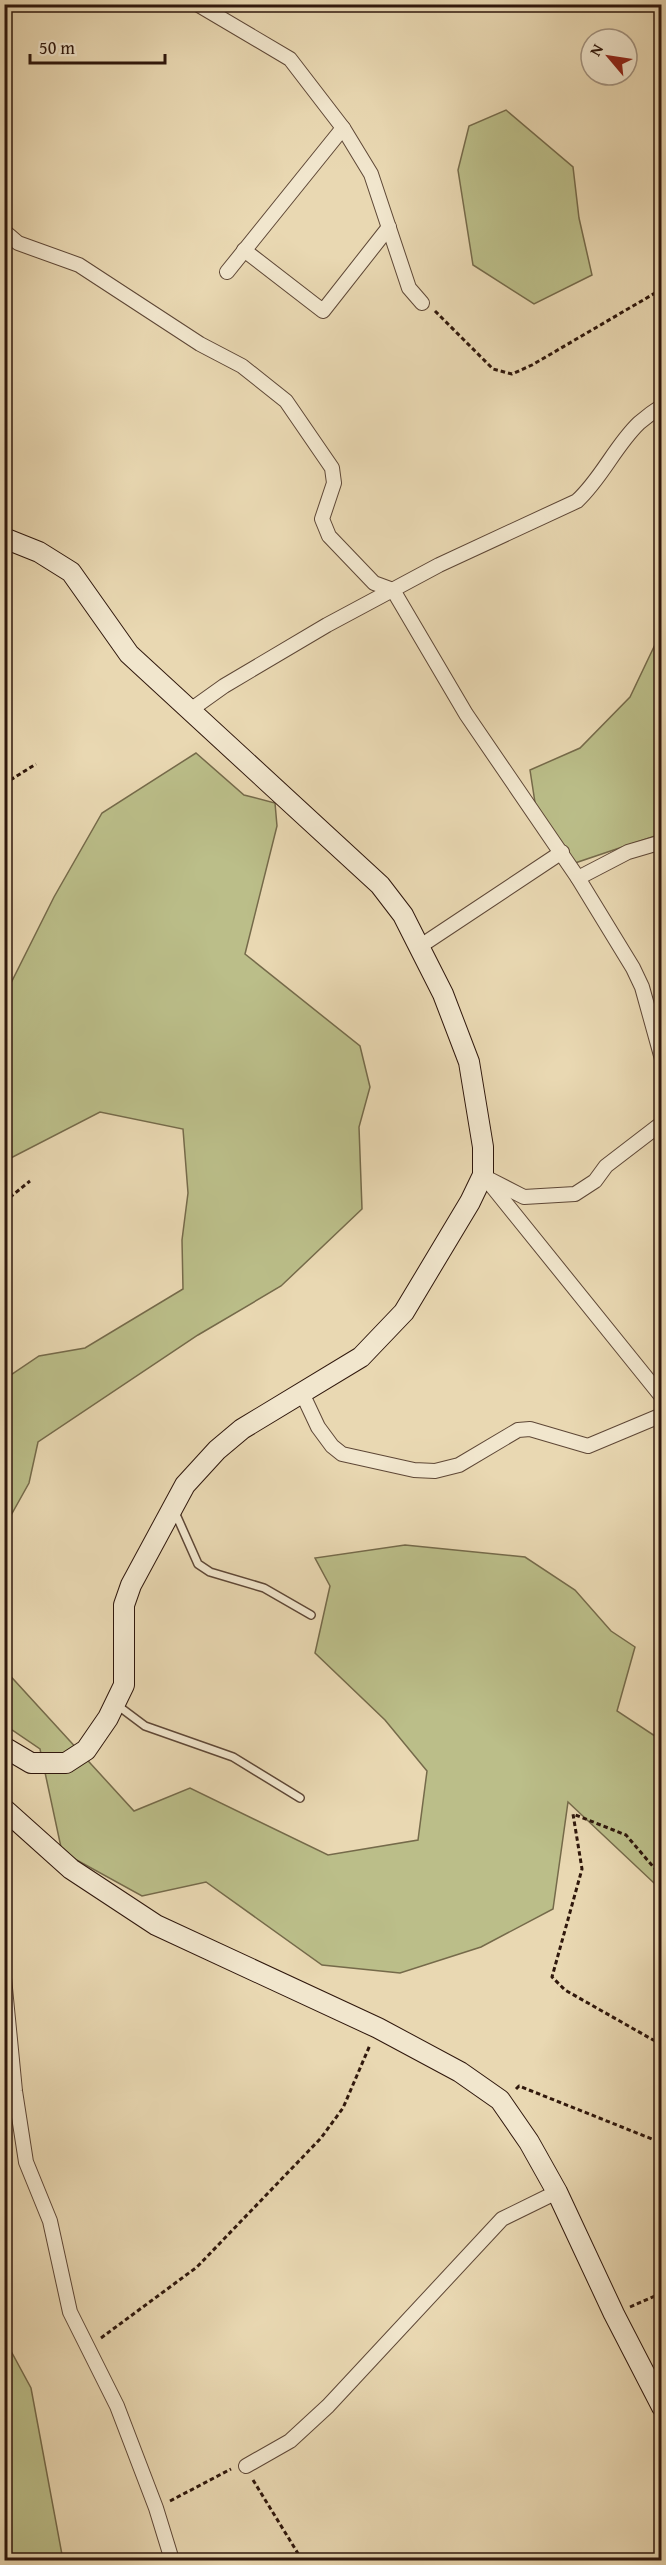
<svg xmlns="http://www.w3.org/2000/svg" width="666" height="2565" font-family="'Gentium Book Plus',serif">
  <style>
    .green { fill: #bbbe89; stroke: #756a4a; stroke-width: 1.5 }
    .lines { fill: none; stroke-linecap: round; stroke-linejoin: round }
    .lane-casing { stroke: #5e4736; stroke-width: 10 }
    .street-casing { stroke: #5e4736; stroke-width: 16 }
    .secondary-casing { stroke: #2f170c; stroke-width: 22 }
    .path { stroke: #2f170c; stroke-width: 3; stroke-dasharray: 4.5 3; stroke-linecap: butt }
    .lane { stroke: #f1e6cd; stroke-width: 7 }
    .street { stroke: #f1e6cd; stroke-width: 14 }
    .secondary { stroke: #f1e6cd; stroke-width: 20 }
  </style>
  <rect width="100%" height="100%" fill="#e9d8b2"/>
  <filter id="stains"><feTurbulence type="fractalNoise" baseFrequency=".00333" numOctaves="4"/><feColorMatrix values="0 0 0 0 .2 0 0 0 0 .09 0 0 0 0 .02 0 0 0 .5 -.17"/></filter>
  <radialGradient id="worn" r=".72"><stop offset=".6" stop-color="#630" stop-opacity="0"/><stop offset="1" stop-color="#630" stop-opacity=".3"/></radialGradient>
  <g class="green">
    <polygon points="506,110 573,167 579,218 592,275 534,304 473,265 458,170 469,126"/>
    <polygon points="661,632 661,834 572,864 536,809 530,770 580,748 630,697"/>
    <polygon points="196,753 244,795 275,803 277,826 245,954 360,1046 370,1087 359,1127 362,1209 281,1286 198,1335 38,1442 29,1483 5,1526 5,1379 39,1356 85,1348 183,1289 182,1240 188,1193 183,1129 100,1112 5,1161 5,995 54,897 102,813"/>
    <polygon points="405,1545 525,1557 575,1590 611,1631 635,1647 617,1711 661,1740 661,1887 655,1884 568,1802 553,1909 481,1947 400,1973 322,1965 206,1882 142,1896 62,1852 40,1749 5,1725 4,1669 134,1811 190,1788 328,1855 418,1840 427,1771 385,1720 315,1653 330,1586 315,1558"/>
    <polygon points="5,2340 31,2388 63,2560 5,2560"/>
  </g>
  <g class="lines">
    <defs>
      <g id="lane">
        <polyline points="174,1510 198,1564 210,1572 264,1588 311,1615"/>
        <polyline points="117,1705 145,1726 233,1757 300,1798"/>
      </g>
      <g id="street">
        <polyline points="197,4 290,59 343,128 371,174 409,288 422,303"/>
        <polyline points="4,231 18,243 79,265 200,344 242,366 286,401 332,468 334,483 322,519 329,536 374,583 393,590 466,714 578,878 633,968 642,987 662,1059"/>
        <polyline points="244,250 323,311 389,227"/>
        <polyline points="227,272 343,128"/>
        <path d="M189,711L224,686L327,625L439,565L577,501C602,478 615,446 639,423C646,417 654,411 662,406"/>
        <polyline points="578,878 628,852 662,842"/>
        <polyline points="419,947 562,852"/>
        <polyline points="483,1175 662,1397"/>
        <polyline points="487,1178 524,1197 575,1194 595,1181 606,1166 662,1123"/>
        <polyline points="302,1393 318,1427 332,1446 342,1454 414,1470 435,1471 459,1465 518,1430 530,1429 588,1446 662,1415"/>
        <polyline points="4,1978 15,2091 26,2162 50,2221 70,2312 117,2406 156,2508 172,2560"/>
        <polyline points="246,2466 290,2441 328,2406 502,2219 557,2192"/>
      </g>
      <g id="secondary">
        <polyline points="4,538 39,552 71,572 129,654 380,885 403,915 443,994 469,1062 483,1147 483,1175 470,1202 404,1312 361,1357 242,1429 217,1450 185,1485 131,1585 124,1605 124,1685 108,1718 86,1750 66,1763 31,1763 4,1747"/>
        <polyline points="4,1809 71,1869 156,1925 378,2028 460,2072 500,2100 529,2142 557,2192 614,2314 662,2407"/>
      </g>
    </defs>
    <use href="#lane" class="lane-casing"/>
    <use href="#street" class="street-casing"/>
    <use href="#secondary" class="secondary-casing"/>
    <g class="path">
      <polyline points="435,311 493,369 512,374 532,365 662,289"/>
      <polyline points="4,784 36,764"/>
      <polyline points="4,1202 30,1181"/>
      <polyline points="662,1877 626,1835 573,1814 582,1869 552,1977 565,1990 662,2045"/>
      <polyline points="516,2089 519,2086 662,2143"/>
      <polyline points="630,2307 662,2293"/>
      <polyline points="101,2338 197,2267 321,2138 343,2108 370,2045"/>
      <polyline points="253,2480 302,2560"/>
      <polyline points="170,2501 231,2469"/>
    </g>
    <use href="#lane" class="lane"/>
    <use href="#street" class="street"/>
    <use href="#secondary" class="secondary"/>
  </g>
  <rect width="666" height="2565" fill="none" stroke="#e9d8b2" stroke-width="24"/>
  <rect x="6" y="6" width="654" height="2553" fill="none" stroke="#2f170c" stroke-width="3"/>
  <rect x="12" y="12" width="642" height="2541" fill="none" stroke="#2f170c" stroke-width="1.5"/>
  <g transform="translate(609 57) rotate(299)"><circle r="28" fill="#f1e6cd" stroke="#a39380" stroke-width="1.5"/>
  <path d="M0-4.5L10 22L0 15L-10 22Z" fill="#8f2418"/>
  <text y="-9" font-size="16" font-weight="bold" text-anchor="middle" fill="#2f170c">N</text>
  </g>
  <path d="M30 54v9h135v-9" fill="none" stroke="#2f170c" stroke-width="3"/>
  <text x="39" y="54" font-size="18" fill="#2f170c" stroke="#f1e6cd" stroke-width="4.5" paint-order="stroke">50 m</text>
  <rect width="100%" height="100%" filter="url(#stains)"/>
  <rect width="100%" height="100%" fill="url(#worn)"/>
</svg>
